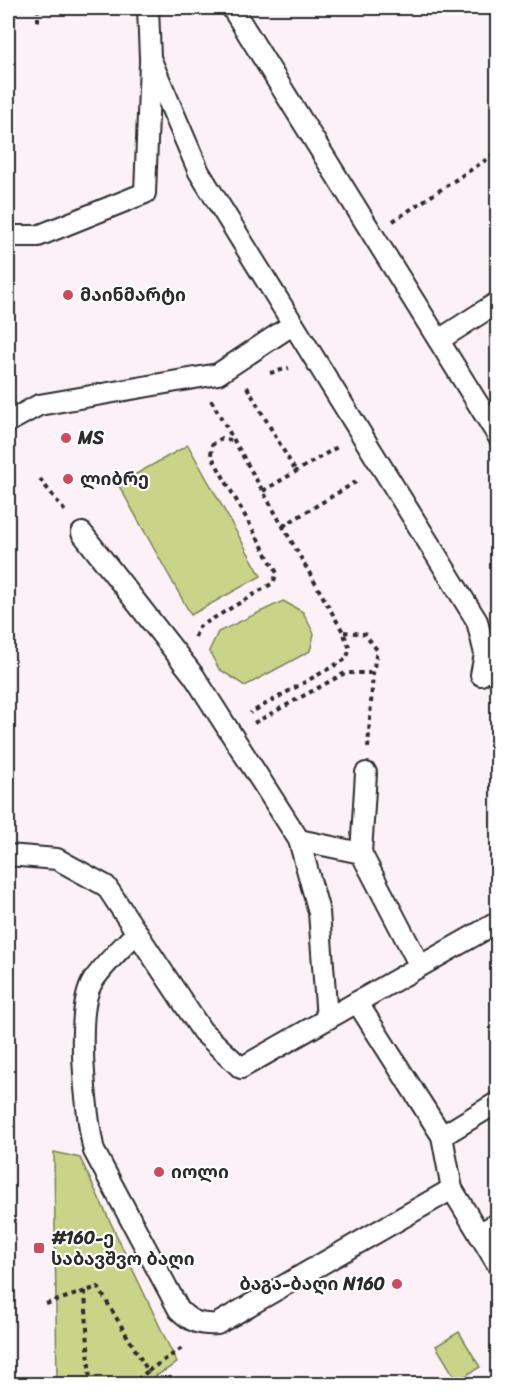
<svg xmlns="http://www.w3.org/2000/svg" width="505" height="1392" font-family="Sriracha,'Noto Sans Georgian',sans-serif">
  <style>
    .green { fill: #c9d488; stroke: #7a805a; stroke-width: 1.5 }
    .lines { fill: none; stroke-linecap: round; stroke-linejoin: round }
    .service-casing { stroke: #2b2b2b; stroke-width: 24 }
    .path { stroke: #2b2b2b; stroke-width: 4; stroke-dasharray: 4.5 4.5; stroke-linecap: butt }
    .service { stroke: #fff; stroke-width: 20 }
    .poi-dot { fill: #d1495b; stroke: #fff; stroke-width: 2 }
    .labels { text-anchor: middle; stroke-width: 4.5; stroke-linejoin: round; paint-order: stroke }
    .poi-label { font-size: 18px; font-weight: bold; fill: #2b2b2b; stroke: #fff; text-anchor: start }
  </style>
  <rect width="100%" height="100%" fill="#fbf1f7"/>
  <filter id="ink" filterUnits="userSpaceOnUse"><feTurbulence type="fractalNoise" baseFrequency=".0167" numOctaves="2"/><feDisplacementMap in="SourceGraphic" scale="12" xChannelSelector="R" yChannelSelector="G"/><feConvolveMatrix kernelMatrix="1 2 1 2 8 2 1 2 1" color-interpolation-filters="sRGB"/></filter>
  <g filter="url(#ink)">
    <g class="green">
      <polygon points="188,445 261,576 191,615 118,484"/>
      <polygon points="283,601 303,612 314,634 310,651 245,686 219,669 209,651 218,632"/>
      <polygon points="54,1152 80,1158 177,1363 143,1384 57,1384"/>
      <polygon points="459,1332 480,1367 457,1381 436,1346"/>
    </g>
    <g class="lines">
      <defs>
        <g id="service">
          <polyline points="148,8 150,58 199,172 477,621 485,654 481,675"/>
          <polyline points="232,8 498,436"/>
          <polyline points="8,236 38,236 145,193 150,63"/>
          <polyline points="439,340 498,302"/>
          <polyline points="8,422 39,405 218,374 292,325"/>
          <polyline points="82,533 194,676 299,840 319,912 327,1019"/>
          <polyline points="299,840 361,853 420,966"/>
          <polyline points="361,853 366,773"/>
          <polyline points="8,855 57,859 106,886 202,1031 241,1068 498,922"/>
          <path d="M137,932C123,947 105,963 93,981C74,1010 86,1116 94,1151L179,1310C191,1322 200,1325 217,1324L452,1189"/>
          <polyline points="357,1002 442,1136 452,1189 498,1265"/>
          <polyline points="442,1136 498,1102"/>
          <polyline points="479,1234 498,1223"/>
        </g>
      </defs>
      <use href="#service" class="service-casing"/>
      <g class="path">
        <polyline points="38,8 38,26"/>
        <polyline points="393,221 498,152"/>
        <polyline points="270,373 289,368"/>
        <polyline points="247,387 296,472"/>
        <polyline points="211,400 343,632 350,649 346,659 250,713"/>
        <polyline points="40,479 67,514"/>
        <polyline points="263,491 339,446"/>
        <polyline points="283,526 359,480"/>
        <polyline points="344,632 365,634 377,650 373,673 368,748"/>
        <polyline points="195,637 199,627 273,583 277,573 211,455 212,445 222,438 234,441"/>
        <polyline points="254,723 345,673 373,673"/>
        <polyline points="85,1291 90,1384"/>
        <polyline points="46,1304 98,1287 148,1371 132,1384"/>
        <polyline points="148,1371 185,1346"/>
      </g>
      <use href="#service" class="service"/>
    </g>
  </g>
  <g class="poi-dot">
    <circle cx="68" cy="295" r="6"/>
    <circle cx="66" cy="438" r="6"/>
    <circle cx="68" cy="479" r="6"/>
    <circle cx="159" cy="1172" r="6"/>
    <rect x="33" y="1242" width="12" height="12" rx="3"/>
    <circle cx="397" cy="1284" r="6"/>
  </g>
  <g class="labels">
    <g class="poi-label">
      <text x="80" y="301">მაინმარტი</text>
      <text x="78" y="444">MS</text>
      <text x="80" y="485">ლიბრე</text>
      <text x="171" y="1178">იოლი</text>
      <text x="51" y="1244">#160-ე<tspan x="51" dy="21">საბავშვო ბაღი</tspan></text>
      <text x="385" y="1290" text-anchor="end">ბაგა-ბაღი N160</text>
    </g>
  </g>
  <rect width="505" height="1392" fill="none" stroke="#fff" stroke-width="30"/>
  <rect x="15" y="15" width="475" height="1362" fill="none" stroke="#2b2b2b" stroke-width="2" filter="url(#ink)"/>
</svg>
